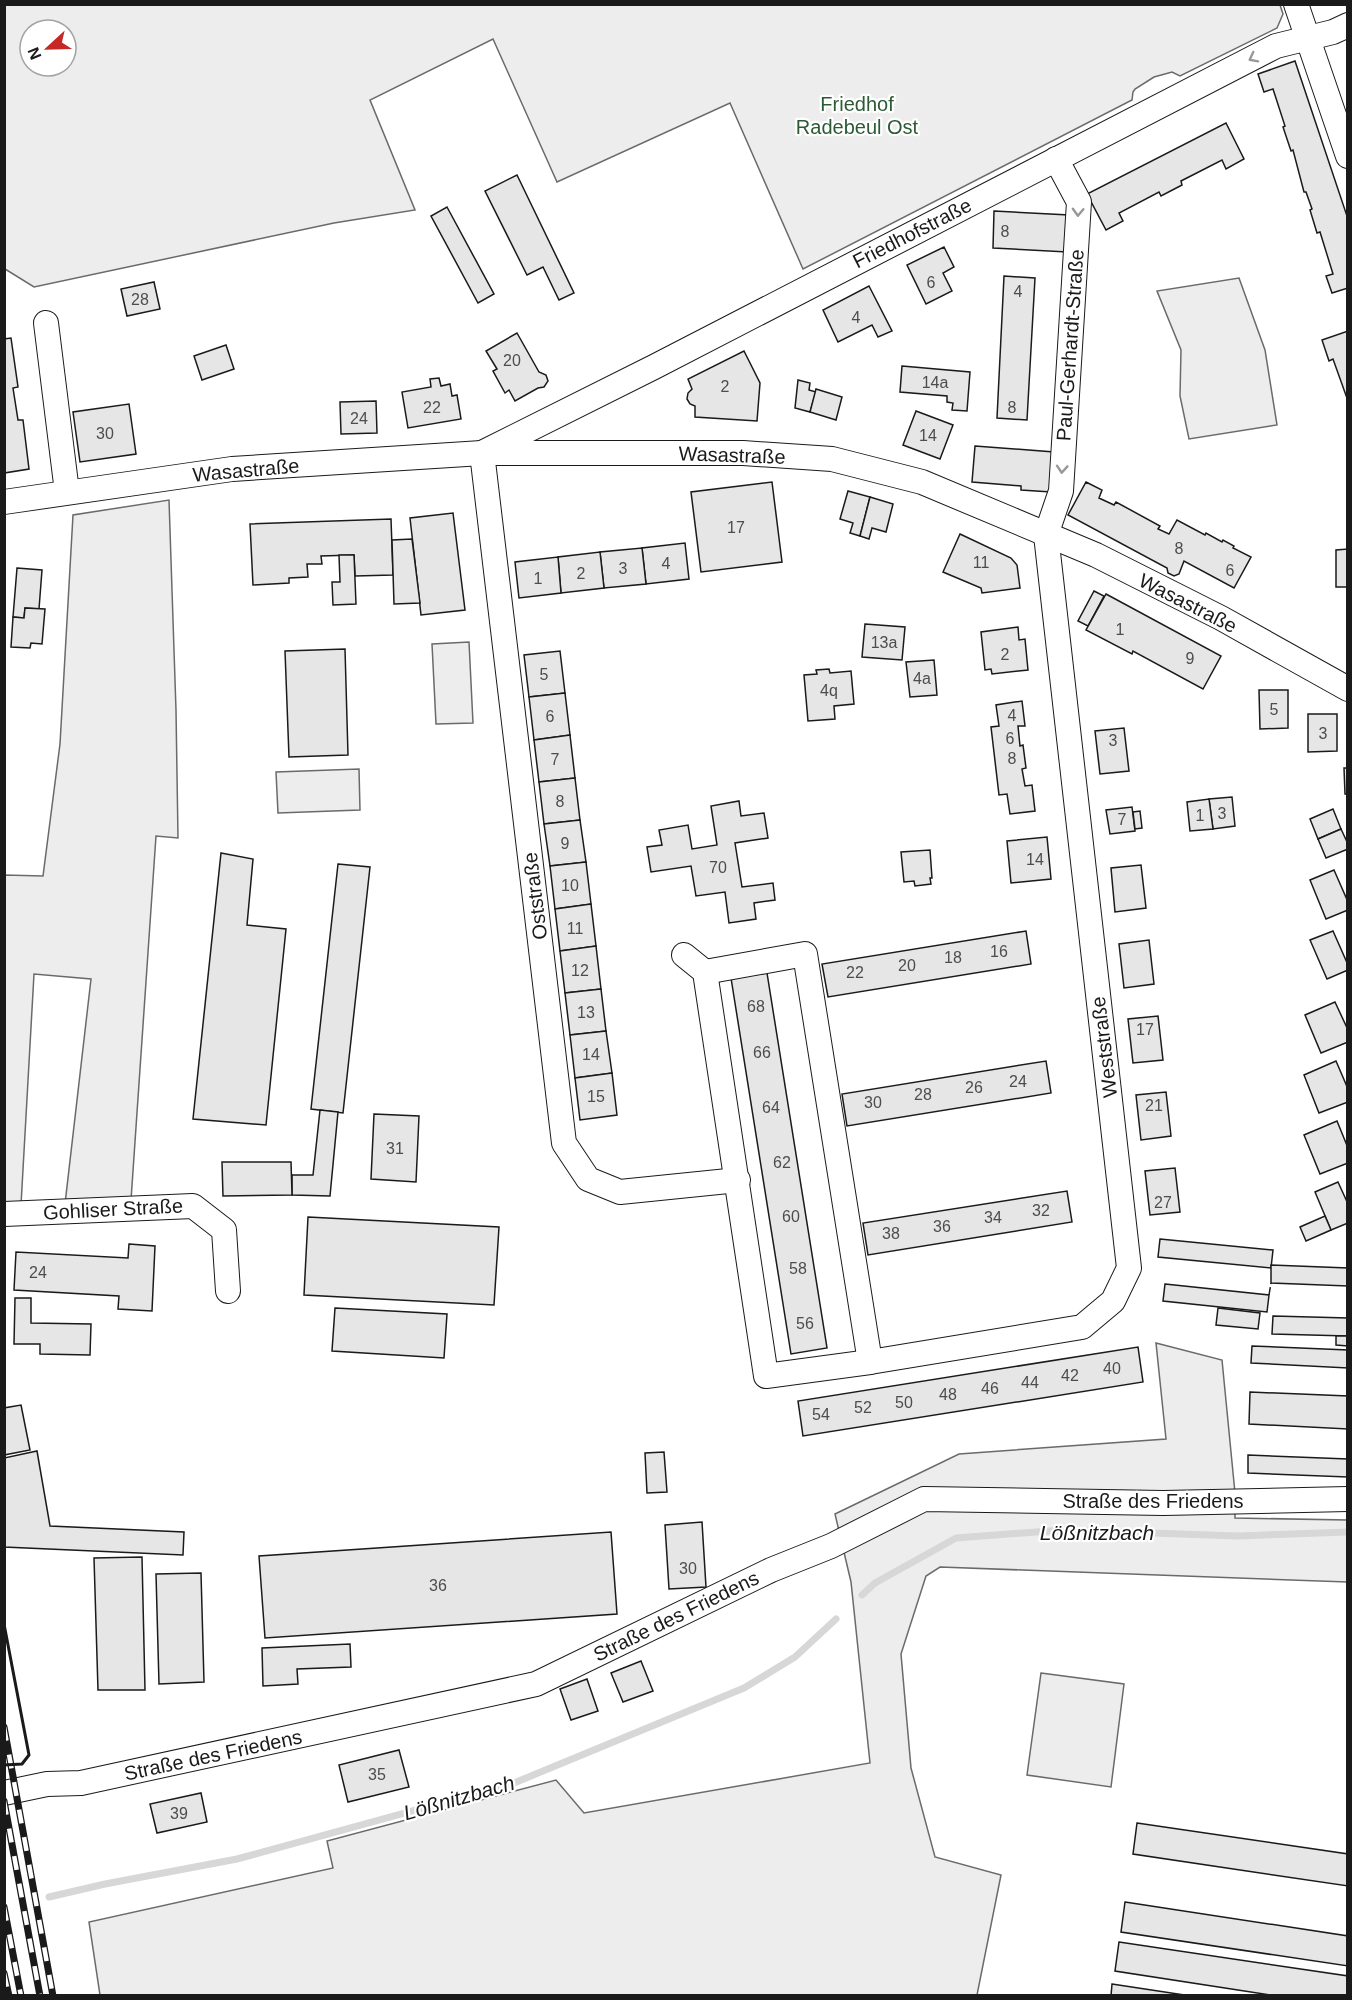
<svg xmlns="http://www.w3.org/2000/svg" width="1352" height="2000" font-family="Helvetica,sans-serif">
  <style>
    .green { fill: #ededed; stroke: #6a6a6a; stroke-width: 1.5; fill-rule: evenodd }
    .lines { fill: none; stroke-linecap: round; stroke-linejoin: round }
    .stream { stroke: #d7d7d7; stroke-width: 7 }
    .building { fill: #e6e6e6; stroke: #1a1a1a; stroke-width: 1.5 }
    .minor-casing { stroke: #1a1a1a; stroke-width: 26 }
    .minor { stroke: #fff; stroke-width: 24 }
    .rail-casing { stroke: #1a1a1a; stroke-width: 7 }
    .rail { stroke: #fff; stroke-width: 4.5; stroke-dasharray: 14; stroke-linecap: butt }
    .fence { stroke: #1a1a1a; stroke-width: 1.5; stroke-dasharray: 8 3; stroke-linecap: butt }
    .wall { stroke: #1a1a1a; stroke-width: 3 }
    .oneway { stroke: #989898 }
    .labels { text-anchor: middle; stroke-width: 4.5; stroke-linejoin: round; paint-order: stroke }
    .number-label { font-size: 16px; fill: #4d4d4d }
    .park-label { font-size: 20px; fill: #2b5a34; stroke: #fff }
    .street-label { font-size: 20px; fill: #1a1a1a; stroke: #fff }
    .water-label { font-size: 21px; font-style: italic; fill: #1a1a1a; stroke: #fff }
  </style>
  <rect width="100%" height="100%" fill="#fff"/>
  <g class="green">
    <path d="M1280,5L1283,14L1277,28L1180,76L1172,72L1154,77L1135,89L1133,92L1132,100L803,269L730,103L557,182L493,39L370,100L415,210L334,223L34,287L5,269V5ZM30,30H66V66H30Z"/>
    <polygon points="1239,278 1265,350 1277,425 1189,439 1180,396 1181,350 1157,291"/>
    <polygon points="169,500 176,710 178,838 156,836 131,1200 65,1204 91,979 34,974 21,1205 5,1205 4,875 43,876 60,744 73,515"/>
    <polygon points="469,642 473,723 436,724 432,644"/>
    <polygon points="359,769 360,810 278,813 276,772"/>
    <polygon points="1156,1343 1222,1360 1235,1493 1235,1518 1347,1520 1347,1582 940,1567 926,1576 901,1654 911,1768 935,1857 1001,1875 977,1995 100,1995 89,1922 333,1868 327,1841 556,1780 584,1813 870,1763 851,1582 835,1514 959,1454 1166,1439"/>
    <polygon points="1041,1673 1124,1684 1111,1787 1027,1775"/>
  </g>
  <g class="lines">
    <g class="stream">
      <polyline points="862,1595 875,1583 956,1538 1063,1530 1238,1536 1348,1532"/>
      <polyline points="49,1897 105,1884 237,1859 514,1783 744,1688 795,1657 836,1619"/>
    </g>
  </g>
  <g class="building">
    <polygon points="1295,61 1348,219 1348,288 1332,293 1326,276 1333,274 1320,232 1317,233 1310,210 1312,209 1306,192 1304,192 1293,150 1291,151 1283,127 1285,126 1273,89 1264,92 1258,74"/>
    <polygon points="1226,123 1244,159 1226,169 1222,160 1181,181 1182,185 1161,196 1159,192 1119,213 1123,221 1106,230 1087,194"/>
    <polygon points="517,175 574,293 559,300 543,267 527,275 485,191"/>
    <polygon points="447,207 494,294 478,303 431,216"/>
    <polygon points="994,211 1069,215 1067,252 993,248"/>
    <polygon points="944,247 954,267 943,273 952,291 926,304 907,265"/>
    <polygon points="1004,276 1035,278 1027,420 997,418"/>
    <polygon points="154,282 160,309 127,316 121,289"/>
    <polygon points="869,286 892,331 878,337 872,325 838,342 823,310"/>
    <polygon points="1348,331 1348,401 1333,359 1329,361 1322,340"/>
    <polygon points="517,333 539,372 546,375 548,381 544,387 538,388 515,401 509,390 505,393 493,371 497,369 486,351"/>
    <polygon points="11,338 18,387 13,388 18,420 23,420 29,469 4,473 4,339"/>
    <polygon points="226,345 234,369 202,380 194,356"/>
    <polygon points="744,351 760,383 757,421 695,417 695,406 690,404 687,399 688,393 692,389 688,379"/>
    <polygon points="902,366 970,372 967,411 952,410 953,403 947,402 947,396 900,392"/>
    <polygon points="439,378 441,386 450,384 452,396 457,395 461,419 408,428 402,392 431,387 430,379"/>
    <polygon points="798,380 810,383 809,390 816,392 810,412 795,408"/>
    <polygon points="816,389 842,397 836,420 810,412"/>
    <polygon points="376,401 377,433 341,434 340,402"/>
    <polygon points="129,404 136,454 80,462 73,412"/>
    <polygon points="916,411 953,425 940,459 903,445"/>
    <polygon points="975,446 1054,452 1051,492 1021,490 1021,486 972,482"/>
    <polygon points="772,482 782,562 701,572 691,492"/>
    <polygon points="1086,482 1102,490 1099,498 1114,505 1116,502 1160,526 1158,529 1169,534 1177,520 1205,535 1206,533 1222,542 1223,540 1234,546 1233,548 1251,557 1234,588 1184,561 1179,574 1174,576 1168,573 1167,568 1068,515"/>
    <polygon points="848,491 870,497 860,536 850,533 853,523 840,519"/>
    <polygon points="870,497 893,504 886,532 872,528 869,539 860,536"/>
    <polygon points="453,513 465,610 421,615 410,518"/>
    <polygon points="391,519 393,575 355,576 354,555 321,556 322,564 307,564 308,577 289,578 289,583 253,585 250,524"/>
    <polygon points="960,534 1011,558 1017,565 1020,588 982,593 981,588 943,572"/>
    <polygon points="412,539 420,603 394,604 392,540"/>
    <polygon points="685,543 689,579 646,584 642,548"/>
    <polygon points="642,548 646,584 604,588 600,552"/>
    <polygon points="1348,549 1348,587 1336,587 1336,550"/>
    <polygon points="600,552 604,588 561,593 558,557"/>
    <polygon points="339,555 354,555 356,604 333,605 332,582 340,582"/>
    <polygon points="558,557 561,593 519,598 515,562"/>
    <polygon points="17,568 42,570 39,609 25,608 24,618 13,617"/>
    <polygon points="1094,591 1104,596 1088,626 1078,621"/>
    <polygon points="1106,594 1221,656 1203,689 1133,651 1132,654 1086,630"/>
    <polygon points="25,608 45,609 42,644 31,643 30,648 11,647 13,617 24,618"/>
    <polygon points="865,624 905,627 902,660 862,657"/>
    <polygon points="1018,627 1019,640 1025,639 1028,670 992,674 991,669 985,670 981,632"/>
    <polygon points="345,649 348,755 289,757 285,651"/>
    <polygon points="560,651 565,693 529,697 524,655"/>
    <polygon points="934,660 937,695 910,697 906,662"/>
    <polygon points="829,669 830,673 851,671 854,704 834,706 835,719 808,721 804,675 817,674 816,670"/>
    <polygon points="1259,690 1288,690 1288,728 1260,729"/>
    <polygon points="565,693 570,735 534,740 529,697"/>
    <polygon points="1022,701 1025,726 1018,726 1020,746 1023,745 1026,768 1022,769 1025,786 1032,785 1035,811 1010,814 1007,794 999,795 991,727 999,726 996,705"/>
    <polygon points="1308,714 1337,714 1337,751 1308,752"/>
    <polygon points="1124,728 1129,771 1100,774 1095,731"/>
    <polygon points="570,735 575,778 539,782 534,740"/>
    <polygon points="1344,768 1348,768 1348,794 1345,794"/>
    <polygon points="575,778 580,820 544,824 539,782"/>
    <polygon points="1232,797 1235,826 1213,829 1209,799"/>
    <polygon points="1209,799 1213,829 1190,831 1187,802"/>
    <polygon points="739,801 741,816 764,813 768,838 735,843 742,887 773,883 775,900 754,903 756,919 729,923 725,892 696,896 691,866 651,872 647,847 662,845 659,830 688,825 692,849 717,845 711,806"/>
    <polygon points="1132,807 1135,831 1110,834 1106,810"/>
    <polygon points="1333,809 1341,829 1318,839 1310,819"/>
    <polygon points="1140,811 1142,828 1135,829 1133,812"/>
    <polygon points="580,820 586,862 550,866 544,824"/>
    <polygon points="1341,829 1348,844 1348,849 1326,858 1318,839"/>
    <polygon points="1047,837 1051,879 1011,883 1007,841"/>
    <polygon points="930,850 932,878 930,878 931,884 915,886 914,881 904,882 901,852"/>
    <polygon points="221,853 253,859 247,925 286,929 266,1125 193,1119"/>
    <polygon points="586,862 591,904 555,909 550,866"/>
    <polygon points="338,864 370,867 343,1113 311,1109"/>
    <polygon points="1141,865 1146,908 1115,912 1111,868"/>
    <polygon points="1334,870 1348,902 1348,910 1326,919 1310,880"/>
    <polygon points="591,904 596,946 560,951 555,909"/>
    <polygon points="1026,931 1031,964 828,997 822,964"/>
    <polygon points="1333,931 1348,965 1348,970 1327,979 1310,940"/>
    <polygon points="1149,940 1154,984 1124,988 1119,944"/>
    <polygon points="596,946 601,989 565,993 560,951"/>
    <polygon points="767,973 827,1348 791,1354 731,978"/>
    <polygon points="601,989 606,1031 570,1035 565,993"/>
    <polygon points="1335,1002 1348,1030 1348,1042 1321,1053 1305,1015"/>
    <polygon points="1158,1016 1163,1060 1133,1063 1128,1019"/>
    <polygon points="606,1031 612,1073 575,1078 570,1035"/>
    <polygon points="1046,1061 1051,1093 847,1126 842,1094"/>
    <polygon points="1336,1061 1348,1089 1348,1102 1319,1113 1304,1075"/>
    <polygon points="612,1073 617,1115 580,1120 575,1078"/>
    <polygon points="1166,1092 1171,1136 1141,1140 1136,1095"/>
    <polygon points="320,1110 338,1112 330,1196 292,1195 292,1175 313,1175"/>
    <polygon points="374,1114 419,1116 416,1182 371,1179"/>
    <polygon points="1337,1121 1348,1148 1348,1163 1320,1174 1304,1135"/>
    <polygon points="222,1162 291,1162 292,1195 223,1196"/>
    <polygon points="1175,1168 1180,1212 1150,1215 1145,1171"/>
    <polygon points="1338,1182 1348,1204 1348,1223 1331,1230 1315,1192"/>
    <polygon points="1067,1191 1072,1222 868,1255 863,1223"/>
    <polygon points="1325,1216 1331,1230 1306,1241 1300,1227"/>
    <polygon points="308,1217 499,1227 494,1305 304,1295"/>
    <polygon points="1160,1239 1273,1250 1271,1268 1158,1257"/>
    <polygon points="129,1244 155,1246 152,1311 118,1309 119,1296 14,1290 16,1252 128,1258"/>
    <polygon points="1271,1265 1348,1268 1348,1286 1271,1283"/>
    <polygon points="1165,1284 1269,1295 1267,1312 1163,1301"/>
    <polygon points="15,1298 31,1298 31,1323 91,1324 90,1355 40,1354 40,1344 14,1344"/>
    <polygon points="335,1308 447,1314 444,1358 332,1351"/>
    <polygon points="1218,1308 1260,1313 1258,1329 1216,1325"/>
    <polygon points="1273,1316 1348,1318 1348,1336 1272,1334"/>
    <polygon points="1336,1336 1348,1336 1348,1346 1336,1345"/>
    <polygon points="1252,1346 1348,1350 1348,1368 1251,1363"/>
    <polygon points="1138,1347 1143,1382 803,1436 798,1401"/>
    <polygon points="1250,1392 1348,1396 1348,1429 1249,1424"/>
    <polygon points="21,1405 30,1450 4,1455 4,1408"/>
    <polygon points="37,1451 50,1526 184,1532 183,1555 4,1547 4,1458"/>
    <polygon points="664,1452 667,1492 647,1493 645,1453"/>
    <polygon points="1248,1455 1348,1459 1348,1477 1248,1473"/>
    <polygon points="702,1522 706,1587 669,1589 665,1525"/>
    <polygon points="611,1532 617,1614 265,1638 259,1556"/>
    <polygon points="142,1557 145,1690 98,1690 94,1558"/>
    <polygon points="201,1573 204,1682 159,1684 156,1574"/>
    <polygon points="350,1644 351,1667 297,1669 298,1684 263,1686 262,1648"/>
    <polygon points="641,1661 653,1691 623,1702 611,1673"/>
    <polygon points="587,1679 598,1711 571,1720 560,1689"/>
    <polygon points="399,1750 409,1787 348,1802 339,1765"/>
    <polygon points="201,1793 207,1822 157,1833 150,1804"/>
    <polygon points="1137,1823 1348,1854 1348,1886 1133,1854"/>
    <polygon points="1125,1902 1348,1936 1348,1966 1121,1932"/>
    <polygon points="1119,1942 1348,1976 1348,1996 1277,1996 1115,1971"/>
    <polygon points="1112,1984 1191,1996 1111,1996"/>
  </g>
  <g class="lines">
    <defs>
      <g id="minor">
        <polyline points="1296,4 1348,156"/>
        <polyline points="46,323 67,492"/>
        <polyline points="4,502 232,469 482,453 743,453 832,459 922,482 1096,555 1221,618 1348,689"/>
        <polyline points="684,955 705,972 766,1376 870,1362 1082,1327 1113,1301 1129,1268 1046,535 1061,491 1079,202 1056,159"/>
        <polyline points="705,972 805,954 870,1362"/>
        <polyline points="738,1180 620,1192 588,1179 564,1143 482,453 654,367 1276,46 1333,32 1348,25"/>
        <polyline points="4,1214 193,1206 224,1230 228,1291"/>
        <polyline points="4,1793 47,1784 81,1783 536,1684 771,1570 831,1546 924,1499 1163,1503 1348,1499"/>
      </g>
    </defs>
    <use href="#minor" class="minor-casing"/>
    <use href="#minor" class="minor"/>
    <defs>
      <g id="rail">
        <polyline points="4,1727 53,1996"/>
        <polyline points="4,1801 40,1996"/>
        <polyline points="4,1907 21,1996"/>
        <polyline points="4,1973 9,1996"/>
      </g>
    </defs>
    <use href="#rail" class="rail-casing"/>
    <use href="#rail" class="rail"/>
    <polyline class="fence" points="1269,1295 1271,1283"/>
    <polyline class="wall" points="4,1624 29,1755 22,1764 4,1765"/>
  </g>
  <defs><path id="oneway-chevron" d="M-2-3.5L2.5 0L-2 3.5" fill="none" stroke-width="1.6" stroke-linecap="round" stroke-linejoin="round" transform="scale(1.5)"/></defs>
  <g class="oneway">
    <use href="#oneway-chevron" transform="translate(1253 58) rotate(153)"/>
    <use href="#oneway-chevron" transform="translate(1078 212) rotate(92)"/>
    <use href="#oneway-chevron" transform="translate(1062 469) rotate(94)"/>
  </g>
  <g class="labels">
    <g class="number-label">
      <text x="1005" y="237">8</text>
      <text x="931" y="288">6</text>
      <text x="1018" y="297">4</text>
      <text x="140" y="305">28</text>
      <text x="856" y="323">4</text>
      <text x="512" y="366">20</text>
      <text x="935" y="388">14a</text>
      <text x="725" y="392">2</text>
      <text x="432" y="413">22</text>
      <text x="1012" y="413">8</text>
      <text x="359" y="424">24</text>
      <text x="105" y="439">30</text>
      <text x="928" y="441">14</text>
      <text x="736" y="533">17</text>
      <text x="1179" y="554">8</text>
      <text x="981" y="568">11</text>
      <text x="666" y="569">4</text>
      <text x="623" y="574">3</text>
      <text x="1230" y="576">6</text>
      <text x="581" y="579">2</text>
      <text x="538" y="584">1</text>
      <text x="1120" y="635">1</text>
      <text x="884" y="648">13a</text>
      <text x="1005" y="660">2</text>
      <text x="1190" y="664">9</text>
      <text x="544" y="680">5</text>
      <text x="922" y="684">4a</text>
      <text x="829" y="696">4q</text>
      <text x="1274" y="715">5</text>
      <text x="1012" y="721">4</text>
      <text x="550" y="722">6</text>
      <text x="1323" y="739">3</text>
      <text x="1010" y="744">6</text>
      <text x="1113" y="746">3</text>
      <text x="1012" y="764">8</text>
      <text x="555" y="765">7</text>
      <text x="560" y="807">8</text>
      <text x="1222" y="819">3</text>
      <text x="1200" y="821">1</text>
      <text x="1122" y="825">7</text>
      <text x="565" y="849">9</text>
      <text x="1035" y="865">14</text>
      <text x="718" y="873">70</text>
      <text x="570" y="891">10</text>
      <text x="575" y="934">11</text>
      <text x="999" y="957">16</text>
      <text x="953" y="963">18</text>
      <text x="907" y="971">20</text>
      <text x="580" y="976">12</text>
      <text x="855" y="978">22</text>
      <text x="756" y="1012">68</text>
      <text x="586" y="1018">13</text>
      <text x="1145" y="1035">17</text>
      <text x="762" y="1058">66</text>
      <text x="591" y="1060">14</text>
      <text x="1018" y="1087">24</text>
      <text x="974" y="1093">26</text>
      <text x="923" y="1100">28</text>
      <text x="596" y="1102">15</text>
      <text x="873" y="1108">30</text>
      <text x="1154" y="1111">21</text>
      <text x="771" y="1113">64</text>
      <text x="395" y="1154">31</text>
      <text x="782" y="1168">62</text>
      <text x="1163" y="1208">27</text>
      <text x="1041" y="1216">32</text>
      <text x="791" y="1222">60</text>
      <text x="993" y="1223">34</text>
      <text x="942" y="1232">36</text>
      <text x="891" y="1239">38</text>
      <text x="798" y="1274">58</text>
      <text x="38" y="1278">24</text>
      <text x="805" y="1329">56</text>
      <text x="1112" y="1374">40</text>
      <text x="1070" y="1381">42</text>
      <text x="1030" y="1388">44</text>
      <text x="990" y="1394">46</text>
      <text x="948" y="1400">48</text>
      <text x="904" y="1408">50</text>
      <text x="863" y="1413">52</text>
      <text x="821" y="1420">54</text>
      <text x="688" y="1574">30</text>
      <text x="438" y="1591">36</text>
      <text x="377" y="1780">35</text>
      <text x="179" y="1819">39</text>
    </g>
    <g class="park-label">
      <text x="857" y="111">Friedhof<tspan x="857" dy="23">Radebeul Ost</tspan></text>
    </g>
    <g class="street-label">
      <text transform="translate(912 233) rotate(-27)" y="7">Friedhofstraße</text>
      <text transform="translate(1070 345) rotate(-86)" y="7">Paul-Gerhardt-Straße</text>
      <text transform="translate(732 455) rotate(2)" y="7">Wasastraße</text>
      <text transform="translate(246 470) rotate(-5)" y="7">Wasastraße</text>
      <text transform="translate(1188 603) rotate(27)" y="7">Wasastraße</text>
      <text transform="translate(535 896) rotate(-97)" y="7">Oststraße</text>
      <text transform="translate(1104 1047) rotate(-97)" y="7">Weststraße</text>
      <text transform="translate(113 1209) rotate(-3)" y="7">Gohliser Straße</text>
      <text x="1153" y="1508">Straße des Friedens</text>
      <text transform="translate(676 1616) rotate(-26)" y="7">Straße des Friedens</text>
      <text transform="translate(213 1755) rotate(-12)" y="7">Straße des Friedens</text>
    </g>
    <g class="water-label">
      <text x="1097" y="1540">Lößnitzbach</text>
      <text transform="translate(459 1798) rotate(-16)" y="7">Lößnitzbach</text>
    </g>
  </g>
  <rect width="1352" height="2000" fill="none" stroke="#1a1a1a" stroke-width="12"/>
  <g transform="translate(48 48) rotate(248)"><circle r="28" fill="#ffffff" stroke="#a3a3a3" stroke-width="1.5"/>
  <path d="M0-4.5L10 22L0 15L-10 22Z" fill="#c62828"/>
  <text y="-9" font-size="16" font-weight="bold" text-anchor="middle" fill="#1a1a1a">N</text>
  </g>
</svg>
